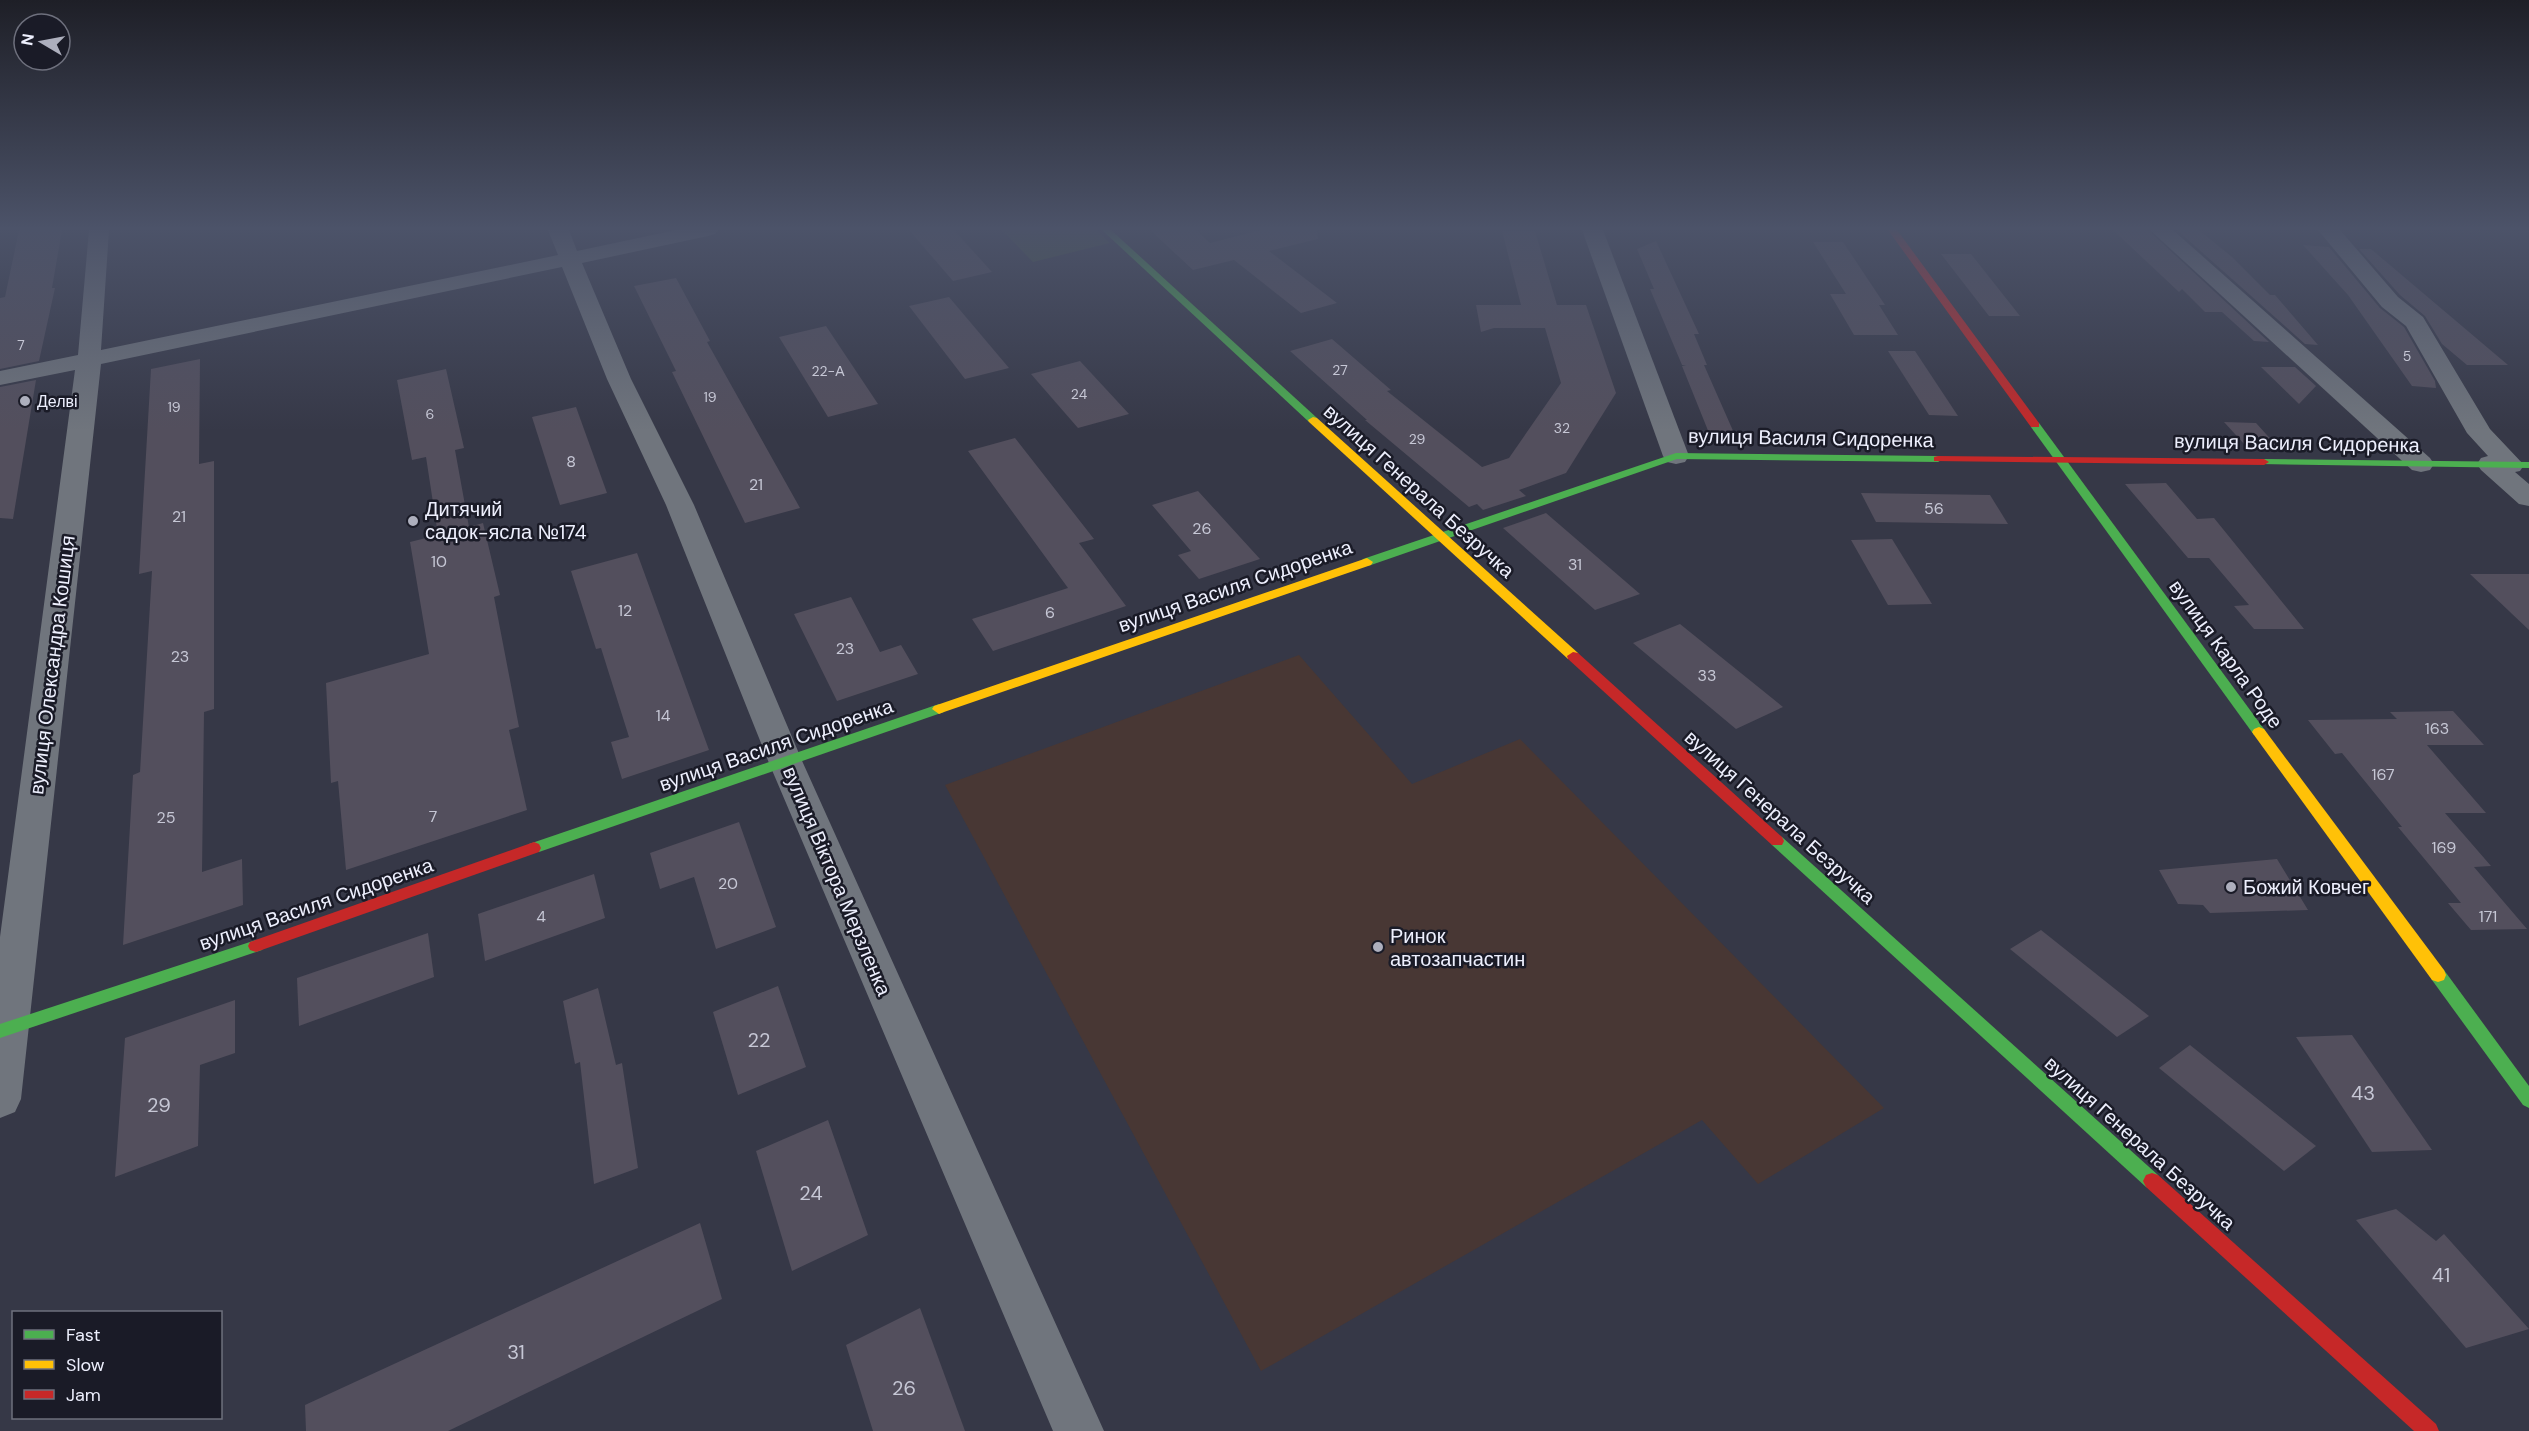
<svg xmlns="http://www.w3.org/2000/svg" width="2529" height="1431" font-family="'DM Sans',sans-serif">
  <style>
    .commercial { fill: #483734 }
    .green { fill: #44563f }
    .building { fill: #534f5d }
    .lines { fill: none; stroke-linecap: round; stroke-linejoin: round }
    .street { fill: #70757d; fill-rule: evenodd }
    .fast { fill: #4caf50; fill-rule: evenodd }
    .slow { fill: #ffc107; fill-rule: evenodd }
    .jam { fill: #c62828; fill-rule: evenodd }
    .poi-dot { fill: #adafbd; stroke: #1a1b27; stroke-width: 2 }
    .labels { text-anchor: middle; stroke-width: 5; stroke-linejoin: round; paint-order: stroke }
    .far-number-label { font-size: 14px; fill: #c6c7d5 }
    .far-poi-label { font-size: 16px; fill: #edeffd; stroke: #1a1b27; text-anchor: start }
    .number-label { font-size: 16px; fill: #c6c7d5 }
    .street-label { font-size: 20px; fill: #edeffd; stroke: #1a1b27 }
    .poi-label { font-size: 20px; fill: #edeffd; stroke: #1a1b27; text-anchor: start }
    .near-number-label { font-size: 20px; fill: #c6c7d5 }
  </style>
  <rect width="100%" height="100%" fill="#363847"/>
  <polygon class="commercial" points="1299,655 1412,784 1520,739 1884,1108 1758,1184 1702,1120 1261,1371 945,785"/>
  <polygon class="green" points="1002,230 1096,230 1110,243 1033,262"/>
  <g class="building">
    <polygon points="19,230 62,230 52,288 55,288 39,361 0,369 0,298 5,297"/>
    <polygon points="909,230 954,230 992,272 953,281"/>
    <polygon points="1150,230 1196,230 1210,243 1261,230 1317,230 1318,239 1269,251 1337,303 1301,313 1234,260 1193,270"/>
    <polygon points="2113,230 2148,230 2269,342 2254,341 2222,312 2205,312 2182,289 2179,292"/>
    <polygon points="2177,230 2199,230 2232,257 2270,295 2275,295 2318,345 2305,344"/>
    <polygon points="1502,231 1535,231 1557,305 1586,305 1616,393 1566,473 1519,490 1526,496 1483,510 1477,504 1469,507 1365,420 1367,420 1290,351 1332,339 1391,390 1387,391 1482,467 1509,458 1561,383 1545,328 1494,328 1481,332 1476,305 1521,305"/>
    <polygon points="1656,241 1699,334 1694,334 1707,365 1704,365 1734,433 1709,433 1682,366 1686,365 1682,365 1650,289 1654,289 1637,249"/>
    <polygon points="1813,242 1843,242 1885,305 1879,305 1898,335 1854,335 1830,294 1846,294"/>
    <polygon points="2303,245 2329,247 2380,308 2404,327 2435,381 2436,388 2412,386 2348,295"/>
    <polygon points="2359,249 2371,249 2508,365 2467,365 2442,344 2425,316 2400,295"/>
    <polygon points="1941,254 1971,254 2020,316 1989,316"/>
    <polygon points="676,278 710,341 707,342 800,508 745,523 672,372 676,371 634,286"/>
    <polygon points="949,297 1009,368 965,379 909,306"/>
    <polygon points="826,326 878,404 828,417 779,337"/>
    <polygon points="1888,351 1915,351 1958,416 1929,415"/>
    <polygon points="200,359 199,464 214,461 214,709 204,712 202,872 242,859 243,905 123,945 133,775 140,772 152,571 139,574 151,369"/>
    <polygon points="1080,361 1129,414 1078,428 1031,374"/>
    <polygon points="2261,367 2295,367 2316,386 2299,404"/>
    <polygon points="446,369 464,448 455,450 469,527 483,523 500,595 494,597 519,727 509,730 527,810 346,870 338,781 331,783 326,683 429,654 410,542 438,535 426,457 412,460 397,380"/>
    <polygon points="36,380 13,519 0,518 0,387"/>
    <polygon points="576,407 607,493 560,505 532,417"/>
    <polygon points="2224,422 2256,423 2276,445 2245,445"/>
    <polygon points="1015,438 1094,539 1079,543 1126,606 993,651 972,619 1068,588 968,451"/>
    <polygon points="2166,483 2197,519 2214,518 2304,629 2254,629 2234,606 2249,605 2209,558 2188,558 2125,484"/>
    <polygon points="1198,491 1260,559 1199,579 1178,555 1191,551 1152,505"/>
    <polygon points="1861,493 1990,495 2008,524 1876,522"/>
    <polygon points="1546,513 1640,594 1595,610 1503,528"/>
    <polygon points="1892,539 1932,604 1888,605 1851,540"/>
    <polygon points="637,553 709,750 622,779 611,742 629,737 601,648 596,649 571,571"/>
    <polygon points="2470,574 2529,574 2529,630"/>
    <polygon points="851,597 880,652 901,645 918,674 837,701 794,614"/>
    <polygon points="1680,624 1783,707 1736,729 1633,643"/>
    <polygon points="2453,711 2484,745 2427,745 2486,813 2445,813 2491,866 2474,867 2527,929 2471,930 2448,903 2461,903 2398,827 2402,827 2342,753 2335,754 2308,720 2397,719 2390,712"/>
    <polygon points="739,822 776,927 716,949 694,877 660,889 650,853"/>
    <polygon points="2277,859 2308,910 2210,913 2203,905 2178,904 2159,870"/>
    <polygon points="594,874 605,918 485,961 478,914"/>
    <polygon points="2041,930 2149,1016 2117,1037 2010,949"/>
    <polygon points="428,933 434,977 299,1026 297,978"/>
    <polygon points="778,986 806,1067 738,1095 713,1012"/>
    <polygon points="598,988 616,1065 622,1063 638,1168 594,1184 580,1062 575,1064 563,1001"/>
    <polygon points="235,1000 235,1053 200,1065 198,1146 115,1177 125,1038"/>
    <polygon points="2352,1035 2432,1150 2372,1152 2296,1037"/>
    <polygon points="2190,1045 2316,1146 2284,1171 2159,1068"/>
    <polygon points="828,1120 868,1235 792,1271 756,1151"/>
    <polygon points="2396,1209 2436,1241 2444,1234 2529,1329 2466,1348 2356,1220"/>
    <polygon points="700,1223 722,1299 448,1431 306,1431 305,1405"/>
    <polygon points="920,1308 965,1431 873,1431 846,1345"/>
  </g>
  <g class="lines">
    <g class="street">
      <polygon points="89,230 109,230 101,350 558,255 548,230 569,230 577,251 676,230 718,230 715,234 708,236 582,263 631,379 694,505 803,763 1104,1431 1053,1431 769,763 666,505 607,379 562,267 101,364 21,1099 15,1112 0,1118 0,937 75,370 0,385 0,371 78,355"/>
      <polygon points="1582,230 1603,230 1689,456 1685,462 1676,464 1667,462 1663,456"/>
      <polygon points="2150,230 2173,230 2430,458 2434,464 2430,470 2421,472 2412,470"/>
      <polygon points="2318,230 2340,230 2398,297 2423,317 2490,429 2524,465 2520,471 2515,472 2529,484 2529,506 2519,504 2481,470 2477,464 2481,458 2488,456 2467,433 2406,326 2382,307"/>
    </g>
    <g class="fast">
      <polygon points="1102,230 1111,230 1317,418 1317,422 1309,422"/>
      <polygon points="2035,422 2039,423 2264,729 2266,732 2264,735 2254,735 2031,427 2031,423"/>
      <polygon points="1676,453 1938,456 1943,459 1938,462 1677,459 1371,565 1367,566 1361,562 1363,559"/>
      <polygon points="2264,459 2529,462 2529,468 2260,464 2259,462"/>
      <polygon points="939,704 946,709 944,712 539,852 529,852 527,848 529,844"/>
      <polygon points="1777,835 1782,837 2158,1175 2161,1181 2158,1187 2152,1189 2146,1187 1772,845 1770,841 1772,837"/>
      <polygon points="256,940 262,942 264,946 262,950 0,1038 0,1024"/>
      <polygon points="2438,968 2444,970 2529,1086 2529,1108 2523,1105 2432,980 2430,975 2432,970"/>
    </g>
    <g class="slow">
      <polygon points="1313,417 1317,418 1578,653 1579,656 1578,659 1568,659 1309,422 1308,420"/>
      <polygon points="1367,558 1373,562 1371,565 944,712 939,714 932,709 934,706"/>
      <polygon points="2259,727 2264,729 2444,970 2446,975 2444,980 2438,982 2432,980 2254,735 2252,732 2254,729"/>
    </g>
    <g class="jam">
      <polygon points="1888,230 1897,230 2039,423 2039,427 2031,427"/>
      <polygon points="1938,456 2264,459 2269,462 2264,465 1934,461 1934,457"/>
      <polygon points="1573,652 1578,653 1782,837 1784,841 1782,845 1772,845 1568,659 1567,656"/>
      <polygon points="534,842 539,844 541,848 539,852 256,952 250,950 248,946 250,942"/>
      <polygon points="2152,1173 2158,1175 2436,1424 2439,1431 2414,1431 2146,1187 2143,1181 2146,1175"/>
    </g>
  </g>
  <linearGradient id="sky" x2="0" y2="1"><stop stop-color="#1e1f27"/><stop offset="0.53" stop-color="#4c5369"/><stop offset="1" stop-color="#4c5369" stop-opacity="0"/></linearGradient>
  <rect width="2529" height="431" fill="url(#sky)"/>
  <g class="poi-dot">
    <circle cx="25" cy="401" r="6"/>
    <circle cx="413" cy="521" r="6"/>
    <circle cx="2231" cy="887" r="6"/>
    <circle cx="1378" cy="947" r="6"/>
  </g>
  <g class="labels">
    <g class="far-number-label">
      <text x="21" y="350">7</text>
      <text x="2407" y="361">5</text>
      <text x="1340" y="375">27</text>
      <text x="828" y="376">22-А</text>
      <text x="1079" y="399">24</text>
      <text x="710" y="402">19</text>
      <text x="174" y="412">19</text>
      <text x="430" y="419">6</text>
      <text x="1562" y="433">32</text>
      <text x="1417" y="444">29</text>
    </g>
    <g class="far-poi-label">
      <text x="37" y="407">Делві</text>
    </g>
    <g class="number-label">
      <text x="571" y="467">8</text>
      <text x="756" y="490">21</text>
      <text x="1934" y="514">56</text>
      <text x="179" y="522">21</text>
      <text x="1202" y="534">26</text>
      <text x="439" y="567">10</text>
      <text x="1575" y="570">31</text>
      <text x="625" y="616">12</text>
      <text x="1050" y="618">6</text>
      <text x="845" y="654">23</text>
      <text x="180" y="662">23</text>
      <text x="1707" y="681">33</text>
      <text x="663" y="721">14</text>
      <text x="2437" y="734">163</text>
      <text x="2383" y="780">167</text>
      <text x="433" y="822">7</text>
      <text x="166" y="823">25</text>
      <text x="2444" y="853">169</text>
      <text x="728" y="889">20</text>
      <text x="541" y="922">4</text>
      <text x="2488" y="922">171</text>
    </g>
    <g class="street-label">
      <text transform="translate(1811 438) rotate(1)" y="7">вулиця Василя Сидоренка</text>
      <text transform="translate(2297 443) rotate(1)" y="7">вулиця Василя Сидоренка</text>
      <text transform="translate(1419 491) rotate(42)" y="7">вулиця Генерала Безручка</text>
      <text transform="translate(1235 586) rotate(-19)" y="7">вулиця Василя Сидоренка</text>
      <text transform="translate(2226 654) rotate(54)" y="7">вулиця Карла Роде</text>
      <text transform="translate(52 665) rotate(-83)" y="7">вулиця Олександра Кошиця</text>
      <text transform="translate(776 745) rotate(-19)" y="7">вулиця Василя Сидоренка</text>
      <text transform="translate(1780 817) rotate(42)" y="7">вулиця Генерала Безручка</text>
      <text transform="translate(837 881) rotate(67)" y="7">вулиця Віктора Мерзленка</text>
      <text transform="translate(316 904) rotate(-19)" y="7">вулиця Василя Сидоренка</text>
      <text transform="translate(2140 1143) rotate(42)" y="7">вулиця Генерала Безручка</text>
    </g>
    <g class="poi-label">
      <text x="425" y="516">Дитячий<tspan x="425" dy="23">садок-ясла №174</tspan></text>
      <text x="2243" y="894">Божий Ковчег</text>
      <text x="1390" y="943">Ринок<tspan x="1390" dy="23">автозапчастин</tspan></text>
    </g>
    <g class="near-number-label">
      <text x="759" y="1047">22</text>
      <text x="2363" y="1100">43</text>
      <text x="159" y="1112">29</text>
      <text x="811" y="1200">24</text>
      <text x="2441" y="1282">41</text>
      <text x="516" y="1359">31</text>
      <text x="904" y="1395">26</text>
    </g>
  </g>
  <rect x="12" y="1311" width="210" height="108" fill="#1a1b27" stroke="#6e707d" stroke-width="1.5"/>
  <rect x="24" y="1330" width="30" height="9" fill="#4caf50" stroke="#6e707d" stroke-width="1.5"/>
  <text x="66" y="1341" font-size="18" fill="#edeffd">Fast</text>
  <rect x="24" y="1360" width="30" height="9" fill="#ffc107" stroke="#6e707d" stroke-width="1.5"/>
  <text x="66" y="1371" font-size="18" fill="#edeffd">Slow</text>
  <rect x="24" y="1390" width="30" height="9" fill="#c62828" stroke="#6e707d" stroke-width="1.5"/>
  <text x="66" y="1401" font-size="18" fill="#edeffd">Jam</text>
  <g transform="translate(42 42) rotate(280)"><circle r="28" fill="#1a1b27" stroke="#6e707d" stroke-width="1.5"/>
  <path d="M0-4.5L10 22L0 15L-10 22Z" fill="#adafbd"/>
  <text y="-9" font-size="16" font-weight="bold" text-anchor="middle" fill="#edeffd">N</text>
  </g>
</svg>
